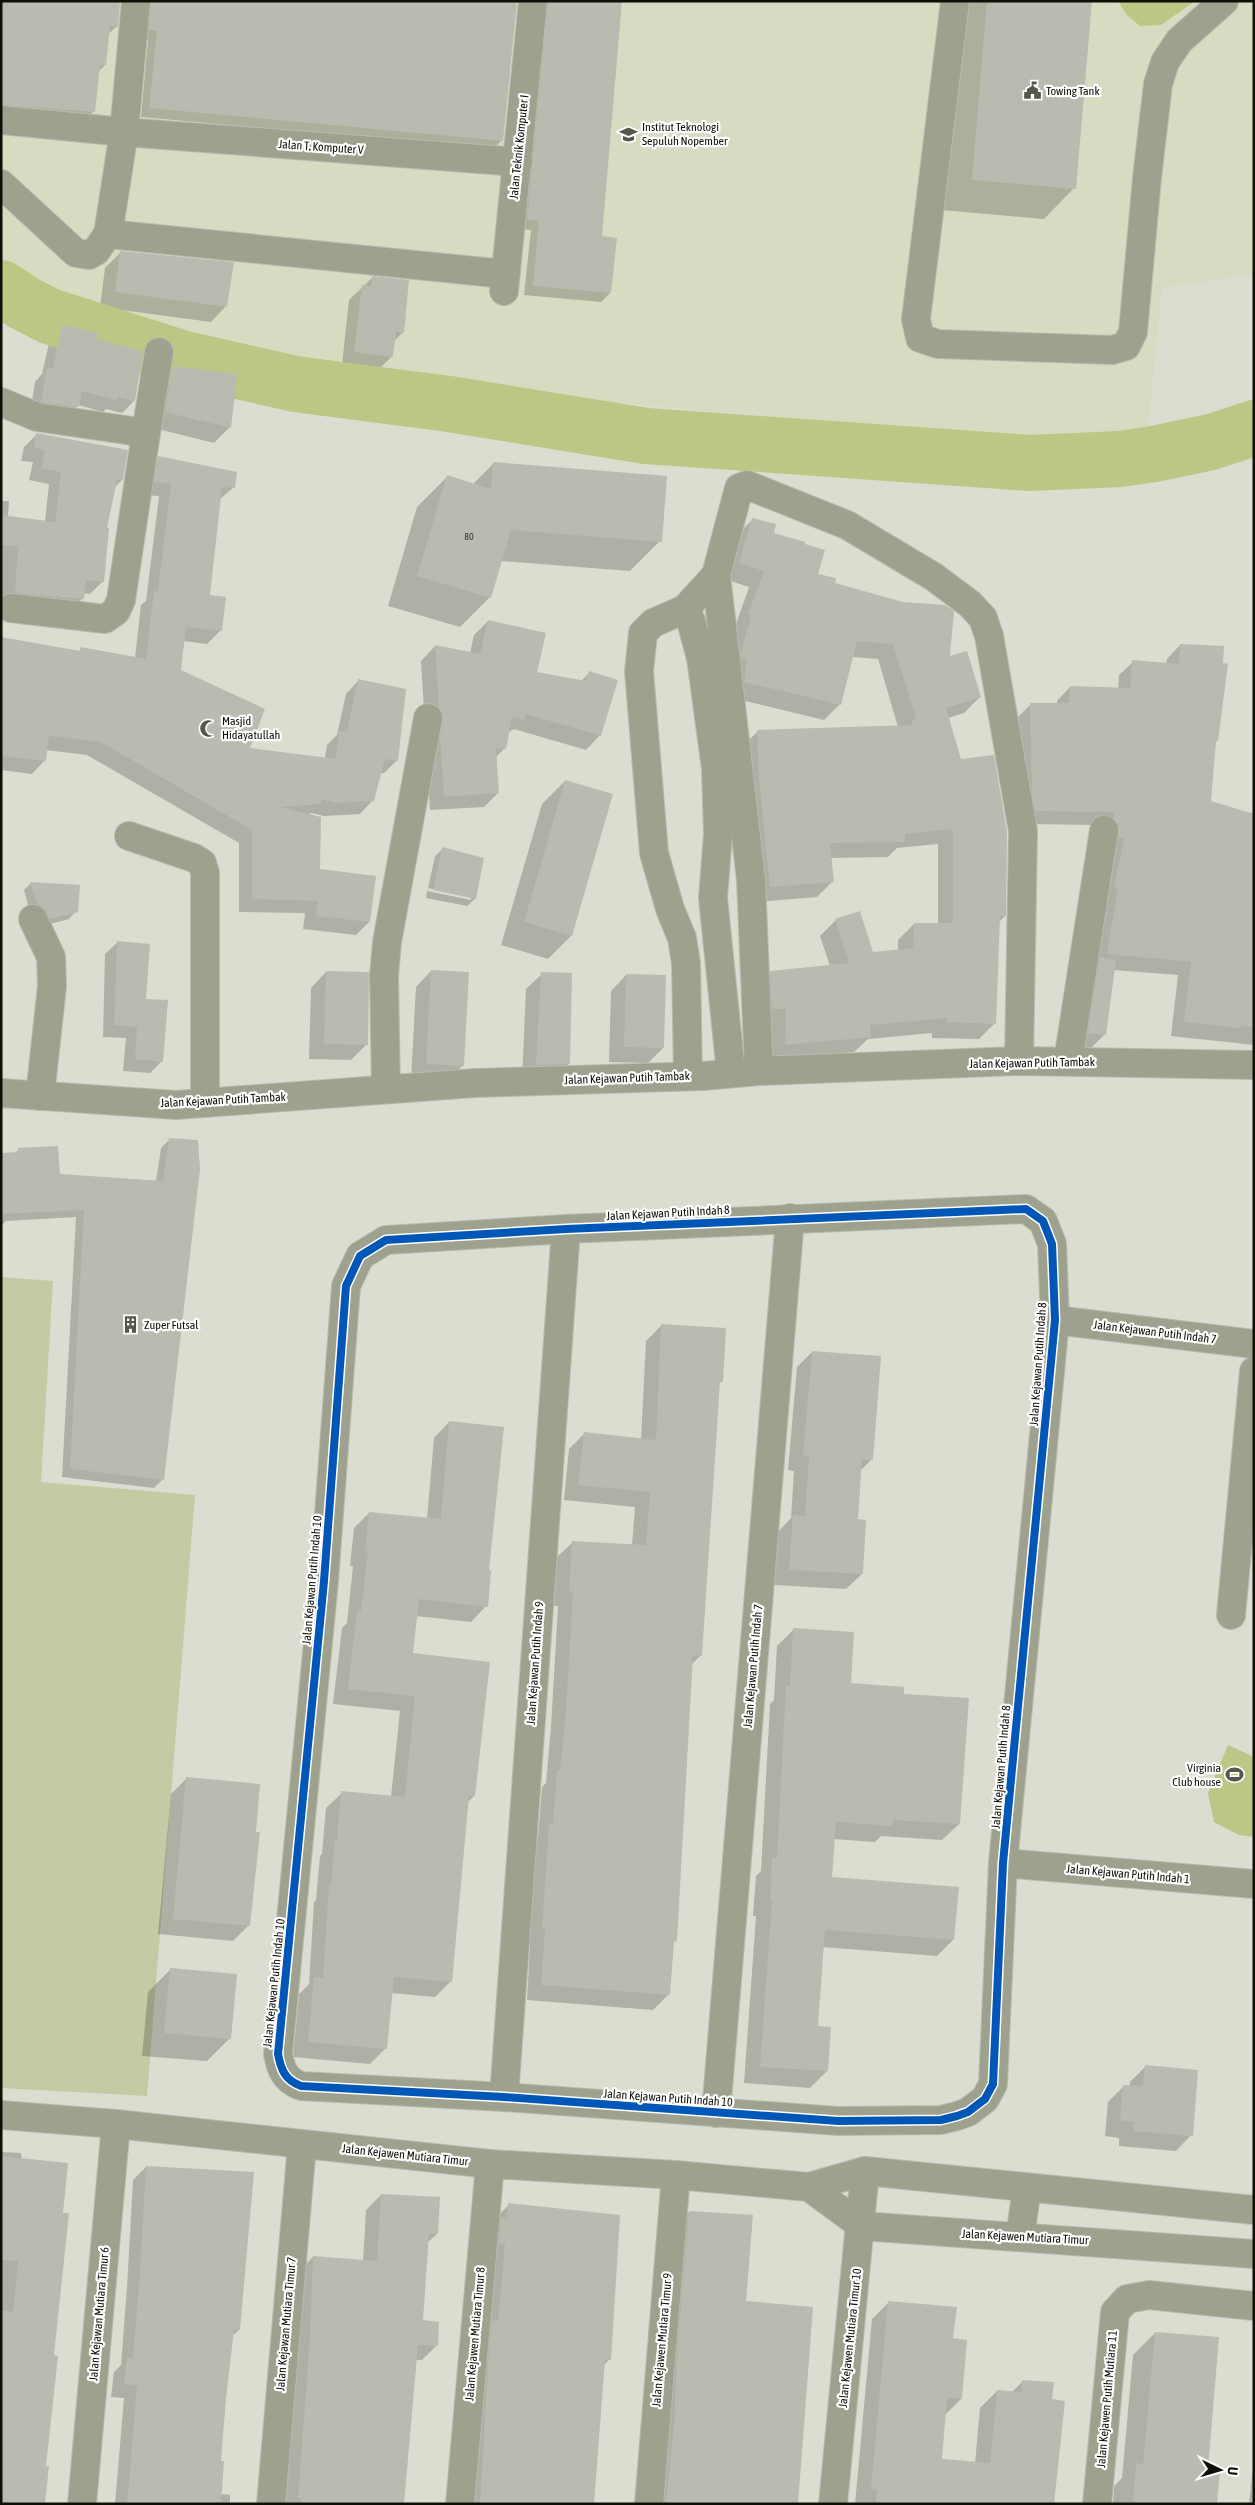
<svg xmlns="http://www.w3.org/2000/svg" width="1255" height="2505" font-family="'Asap Condensed',sans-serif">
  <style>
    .built { fill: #d7dbc2 }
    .green { fill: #c5caa5 }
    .water { fill: #bdc684 }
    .shadow { fill: #0003 }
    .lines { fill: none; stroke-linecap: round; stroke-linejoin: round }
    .river { stroke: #bdc684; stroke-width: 56 }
    .building { fill: #b9bbb0 }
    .minor-casing { stroke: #b9bbb0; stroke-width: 30 }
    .minor { stroke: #9ea18e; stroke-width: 28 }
    .cycleway-casing { stroke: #fff; stroke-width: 11 }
    .cycleway { stroke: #0057b8; stroke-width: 8 }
    .labels { text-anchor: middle; stroke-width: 4.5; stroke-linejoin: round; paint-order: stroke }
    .number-label { font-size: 10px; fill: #393a31 }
    .poi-label { font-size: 12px; fill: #0e0f07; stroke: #fff; text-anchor: start }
    .street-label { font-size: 12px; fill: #0e0f07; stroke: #fff }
  </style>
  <rect width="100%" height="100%" fill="#daddcf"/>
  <polygon class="built" points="1,1 1254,1 1254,274 1162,288 1146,449 585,400 196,344 28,290 1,268"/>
  <polygon class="green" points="1,1277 53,1281 41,1482 195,1495 147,2096 1,2088"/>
  <g class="water">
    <polygon points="1118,1 1195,1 1161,25 1140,26 1126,14"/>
    <polygon points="1228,1745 1254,1757 1254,1837 1239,1835 1214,1822 1208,1793"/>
  </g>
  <g class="shadow">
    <polygon points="1,1 117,26 107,35 105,65 98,72 94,111 85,120 1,114"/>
    <polygon points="139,1 516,1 502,140 493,149 141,117 148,40 140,39"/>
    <polygon points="536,1 621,1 601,238 610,293 601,302 524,295 531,230 518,229"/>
    <polygon points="960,1 1090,1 1074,188 1044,219 942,210"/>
    <polygon points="121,252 226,306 211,322 100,307 105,268"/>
    <polygon points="372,278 403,332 393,342 392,356 379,369 342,365 349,300"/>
    <polygon points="1,296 16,308 1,325"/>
    <polygon points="63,326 95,340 134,401 122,413 106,409 103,412 78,405 66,419 30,414 35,382 42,374 50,339"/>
    <polygon points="173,368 236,375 229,428 214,443 150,427 157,383"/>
    <polygon points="37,434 122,480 114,488 105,529 103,581 90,594 83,593 83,598 70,611 1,605 1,501 9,501 8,517 45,522 49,484 29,480 33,462 21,461 24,447"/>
    <polygon points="159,458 234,487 219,500 208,596 221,630 207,644 183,641 179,671 249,749 325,758 327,745 337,735 346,694 359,680 397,760 384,773 380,773 373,800 360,814 324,816 311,813 308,815 318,870 369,922 356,935 303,929 305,913 239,912 239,843 87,755 46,750 45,760 32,774 1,770 1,638 78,652 82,648 135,658 141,605 146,601 159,496 142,495 146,471"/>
    <polygon points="493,464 660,541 630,571 501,561 490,597 460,627 388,606 417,507 447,477 473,484"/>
    <polygon points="753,519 817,574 949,658 980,697 964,713 948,718 1005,916 999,922 995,1023 979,1039 932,1038 932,1033 868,1039 854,1052 770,1060 771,1024 757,1024 755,988 771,972 830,966 820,936 836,920 872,953 898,951 898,940 914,924 938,924 938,844 897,848 888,857 830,858 832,882 817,897 755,902 742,747 758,731 898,727 878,659 852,657 840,704 824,720 729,697 734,630 749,587 724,579 737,535"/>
    <polygon points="488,621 536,673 580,682 589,673 600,735 586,750 514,729 507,733 504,749 496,757 498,793 484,807 430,810 421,661 435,646 470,653 474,635"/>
    <polygon points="1180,645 1217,741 1214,743 1209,802 1251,814 1254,811 1254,1045 1171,1036 1178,975 1114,970 1104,1035 1089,1050 1073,1048 1102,825 1022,824 1017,718 1031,704 1057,704 1057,701 1070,687 1118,689 1119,675 1133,662 1166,664 1167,659"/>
    <polygon points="565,781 571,936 548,959 501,945 542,804"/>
    <polygon points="443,849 475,899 467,906 426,898 427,891 471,900 471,897 428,888 435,856"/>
    <polygon points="31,883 76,911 69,919 43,926 30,912 24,890"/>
    <polygon points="118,942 144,1000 162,1061 150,1073 123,1071 126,1038 103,1037 105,954"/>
    <polygon points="431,971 463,1065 448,1081 411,1079 416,987"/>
    <polygon points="326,972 367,1044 351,1060 309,1059 311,988"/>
    <polygon points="542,974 568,1064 553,1079 522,1080 526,989"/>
    <polygon points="626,975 663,1048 648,1063 609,1062 611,991"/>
    <polygon points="169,1140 163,1479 154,1488 62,1477 76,1217 6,1221 2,1225 1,1231 1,1154 14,1154 19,1149 59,1175 156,1181 161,1148"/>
    <polygon points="662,1325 721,1382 718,1385 701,1655 691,1665 676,1940 672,1944 669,1994 653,2010 527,2000 530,1944 527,1944 534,1841 538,1837 542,1787 546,1783 551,1727 558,1606 554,1606 557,1557 573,1542 632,1546 635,1507 564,1500 569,1449 585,1433 641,1439 646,1341"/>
    <polygon points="812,1352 872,1459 860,1471 856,1520 862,1574 846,1589 774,1585 778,1532 791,1518 794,1471 788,1470 797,1367"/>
    <polygon points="449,1422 488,1571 486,1606 471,1622 416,1616 412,1654 474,1796 468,1802 450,1982 435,1997 391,1993 385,2049 370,2064 293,2057 299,1994 309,1984 314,1902 316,1900 320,1856 322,1854 326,1808 342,1793 391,1797 400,1711 333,1704 342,1628 347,1623 353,1566 350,1566 354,1528 369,1513 427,1519 434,1438"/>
    <polygon points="794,1629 849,1684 902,1695 959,1824 942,1840 881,1836 875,1842 833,1839 831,1878 953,1940 937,1956 822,1947 816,2027 827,2071 810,2088 744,2083 756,1916 753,1916 756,1876 761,1871 770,1704 774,1700 777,1646"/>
    <polygon points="186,1779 249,1925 233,1941 158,1934 171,1794"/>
    <polygon points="171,1969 230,2038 207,2061 142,2056 148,1992"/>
    <polygon points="1146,2066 1191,2135 1176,2151 1119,2146 1119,2138 1105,2136 1108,2102 1124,2086 1130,2086 1130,2082"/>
    <polygon points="1,2152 21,2153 53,2356 45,2467 1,2504"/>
    <polygon points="146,2167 239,2330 232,2336 219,2462 221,2494 230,2495 230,2504 115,2504 124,2398 111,2397 114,2372 121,2365 127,2287 133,2180"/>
    <polygon points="381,2195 437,2234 427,2243 421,2322 437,2345 422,2360 416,2360 403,2504 284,2504 298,2272 313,2257 363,2261 366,2210"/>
    <polygon points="509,2205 610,2359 603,2366 593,2504 467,2504 494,2219"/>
    <polygon points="689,2212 745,2302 797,2504 653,2504 673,2229"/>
    <polygon points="889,2302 952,2339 961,2399 944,2416 940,2460 975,2463 980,2408 997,2391 1011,2393 1023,2381 1050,2400 1053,2504 855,2504 872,2319"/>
    <polygon points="1155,2333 1206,2470 1216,2504 1113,2504 1114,2486 1122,2478 1133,2355"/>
    <polygon points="1254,2472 1254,2504 1249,2504 1252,2474"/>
  </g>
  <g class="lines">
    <polyline class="river" points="1,288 24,303 49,316 181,358 295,384 449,404 646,436 1030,463 1120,459 1154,454 1211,442 1254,428"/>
  </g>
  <g class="building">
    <polygon points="1,1 120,1 118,27 110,26 106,65 100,65 95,112 1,105"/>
    <polygon points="151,1 517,1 503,141 149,108 157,31 149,30"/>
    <polygon points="548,1 622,1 602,236 617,238 611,293 533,286 539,221 527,220"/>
    <polygon points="987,1 1092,1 1076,189 972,180"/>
    <polygon points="120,251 234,262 227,307 115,292"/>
    <polygon points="372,276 409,280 404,333 396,332 393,357 354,352 362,285 371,286"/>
    <polygon points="62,325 98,333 96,339 143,351 135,401 117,397 117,400 82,391 79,407 41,402 47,368 53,369"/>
    <polygon points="173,366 237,374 231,428 165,412"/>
    <polygon points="36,433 128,450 123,480 117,480 107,528 109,528 104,582 86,580 84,599 15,593 18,546 1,545 1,515 55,522 61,472 41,468 45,450 34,448"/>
    <polygon points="158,456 237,472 235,488 222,487 210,595 226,597 222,631 186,627 181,670 265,709 250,748 336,759 339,731 347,731 358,679 406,689 398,761 385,759 374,801 337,803 321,799 321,804 280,807 321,817 320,869 376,876 370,922 316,916 318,901 252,899 252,830 101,742 49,736 46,761 1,756 1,637 80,651 81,647 146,659 154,591 158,591 171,484 154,482"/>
    <polygon points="493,462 667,476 662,542 511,530 491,598 417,576 447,475 491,489"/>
    <polygon points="752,518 776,524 774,533 805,542 805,544 825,550 818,574 836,578 835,583 903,602 945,605 954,611 950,656 967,651 981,697 946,708 961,759 994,755 1007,832 1006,916 1000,916 996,1024 947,1022 947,1018 870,1025 871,1037 785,1045 786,1009 772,1009 770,971 849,963 835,919 860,911 873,952 913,948 914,923 953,923 953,829 905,834 905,842 830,843 834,882 770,887 759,780 757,730 912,725 912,720 916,719 893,644 857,641 841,705 744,682 747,660 741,659 741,653 751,615 748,614 764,571 739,563"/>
    <polygon points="488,620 546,633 537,672 586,681 589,671 618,680 601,736 526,714 525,720 512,717 506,749 496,748 499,793 444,797 440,737 443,720 443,713 439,707 435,645 480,654"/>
    <polygon points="1180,644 1224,646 1223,663 1228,664 1218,741 1216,741 1211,801 1254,814 1254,1027 1240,1026 1240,1028 1184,1022 1191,962 1107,954 1118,888 1114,887 1124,839 1119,838 1119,825 1113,818 1115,812 1035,811 1032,793 1030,703 1069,703 1070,686 1130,688 1132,660 1179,664"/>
    <polygon points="565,780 613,794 572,936 524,922"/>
    <polygon points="442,847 484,858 476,899 433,890"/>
    <polygon points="30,882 80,885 78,912 50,919 42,906 37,904"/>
    <polygon points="117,941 150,944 146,999 168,1000 163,1062 135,1059 137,1027 114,1025"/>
    <polygon points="1100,957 1116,960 1106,1035 1088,1033"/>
    <polygon points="431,970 469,972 464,1066 426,1064"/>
    <polygon points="326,971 369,972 368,1045 324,1044"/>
    <polygon points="541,972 572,973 570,1064 536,1065"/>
    <polygon points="626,974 666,975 664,1048 624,1047"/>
    <polygon points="169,1138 198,1140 200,1169 164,1480 70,1469 84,1210 1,1214 1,1153 18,1152 18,1148 58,1146 60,1174 163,1181"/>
    <polygon points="661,1324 726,1328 723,1382 720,1382 702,1656 693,1655 677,1941 674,1941 670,1995 541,1985 545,1929 542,1928 549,1824 553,1824 557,1770 560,1770 566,1711 573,1591 569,1591 572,1541 646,1545 650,1492 578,1485 584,1432 656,1440"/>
    <polygon points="812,1351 881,1356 873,1460 862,1459 858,1519 866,1520 863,1574 789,1570 793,1515 805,1516 809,1456 803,1455"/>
    <polygon points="449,1421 504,1427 489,1570 491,1570 488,1607 419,1599 413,1653 490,1662 475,1796 469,1796 452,1982 394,1977 387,2049 308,2042 314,1977 323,1978 329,1885 331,1885 335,1840 337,1840 341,1791 405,1797 415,1696 348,1689 357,1611 361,1611 368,1551 365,1551 369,1512 441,1519"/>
    <polygon points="793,1628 854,1632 851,1683 904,1687 904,1694 969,1698 960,1824 893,1820 893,1826 836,1822 832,1877 959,1887 954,1940 825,1930 818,2026 831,2027 828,2071 760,2067 772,1900 770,1900 772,1858 777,1858 786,1686 790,1686"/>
    <polygon points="186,1777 260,1784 256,1832 260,1832 250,1926 173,1919"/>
    <polygon points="170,1968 237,1974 231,2039 164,2033"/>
    <polygon points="1145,2065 1198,2070 1193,2136 1134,2131 1134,2122 1120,2121 1123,2085 1143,2086"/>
    <polygon points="1,2156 68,2163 63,2213 69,2213 54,2355 58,2356 46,2466 49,2466 45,2504 1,2504 1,2310 13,2312 18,2261 1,2260"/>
    <polygon points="146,2166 254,2172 240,2330 234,2330 226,2398 221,2461 224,2461 221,2504 127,2504 137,2385 124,2384 127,2358 133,2358 140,2272"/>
    <polygon points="381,2194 440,2197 438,2234 429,2234 423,2320 439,2322 438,2346 418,2345 404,2504 301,2504 301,2498 298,2498 310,2337 313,2256 377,2261"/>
    <polygon points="508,2203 620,2215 611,2360 605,2359 594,2504 480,2504 488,2364 492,2321 498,2321 505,2244 499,2243 501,2218 507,2219"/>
    <polygon points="689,2211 753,2215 746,2301 813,2307 798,2504 666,2504 674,2425 678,2341"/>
    <polygon points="888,2301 957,2307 953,2338 967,2340 962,2399 947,2398 942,2459 990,2463 997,2390 1021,2392 1022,2380 1054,2382 1052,2399 1065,2401 1054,2504 876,2504 877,2490 871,2489"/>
    <polygon points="1155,2332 1219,2337 1208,2469 1220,2470 1217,2504 1133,2504 1136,2463 1143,2464"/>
  </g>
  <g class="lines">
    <defs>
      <g id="minor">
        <polyline points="955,1 916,319 920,338 938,344 1112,350 1126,346 1133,332 1147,178 1158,84 1165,62 1179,41 1224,1"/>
        <polyline points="1,120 124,132 518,162"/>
        <polyline points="1,184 76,253 89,255 96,251 108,234"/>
        <polyline points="108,234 505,274"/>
        <polyline points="108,234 124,132 136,1"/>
        <polyline points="504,291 533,1"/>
        <polyline points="1,402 37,417 146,433 159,352"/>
        <polyline points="716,575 751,880 759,1071"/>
        <polyline points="11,608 105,619 116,611 121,600 146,433"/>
        <polyline points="685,609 691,621 701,658 716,769 718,834 713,898 731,1073"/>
        <polyline points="129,836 194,858 202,863 205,873 205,1103"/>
        <polyline points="33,919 51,957 52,986 40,1096"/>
        <polyline points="1068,1061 1104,830"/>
        <polyline points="688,1076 686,963 682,938 670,909 654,853 639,671 643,633 653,623 685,609 716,575 739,488 747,485 847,525 934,577 970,604 983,618 989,636 1023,831 1019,1061"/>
        <polyline points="386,1089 384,976 387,942 428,718"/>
        <polyline points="1,1093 176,1105 475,1083 703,1076 759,1071 1019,1061 1254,1065"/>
        <path d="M1026,1209L1043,1221L1052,1244L1055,1320L1003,1863L993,2084L985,2099L968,2112L957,2116L941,2120L838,2121L504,2097L301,2086C285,2080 281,2070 278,2054L324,1581L346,1286L360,1256L386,1240L566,1229Z"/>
        <polyline points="1055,1320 1254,1344"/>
        <polyline points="1231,1615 1254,1371"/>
        <polyline points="1003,1863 1254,1884"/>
        <polyline points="504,2097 566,1229"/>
        <polyline points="716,2113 790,1218"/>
        <polyline points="1,2115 116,2124 490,2164 676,2175 809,2187 865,2171 1254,2210"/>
        <polyline points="809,2187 862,2226 1254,2254"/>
        <polyline points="1020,2237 1027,2188"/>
        <polyline points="82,2504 116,2124"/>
        <polyline points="271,2504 302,2145"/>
        <polyline points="460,2504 490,2164"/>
        <polyline points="649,2504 676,2175"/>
        <polyline points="833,2504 865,2171"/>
        <polyline points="1097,2504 1115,2312 1127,2299 1149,2295 1254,2306"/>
      </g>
    </defs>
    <use href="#minor" class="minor-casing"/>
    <use href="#minor" class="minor"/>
    <defs>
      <path id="cycleway" d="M1026,1209L1043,1221L1052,1244L1055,1320L1003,1863L993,2084L985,2099L968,2112L957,2116L941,2120L838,2121L504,2097L301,2086C285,2080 281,2070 278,2054L324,1581L346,1286L360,1256L386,1240L566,1229Z"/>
    </defs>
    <use href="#cycleway" class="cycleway-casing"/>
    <use href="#cycleway" class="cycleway"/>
  </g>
  <defs>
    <symbol id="civic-bare" viewBox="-9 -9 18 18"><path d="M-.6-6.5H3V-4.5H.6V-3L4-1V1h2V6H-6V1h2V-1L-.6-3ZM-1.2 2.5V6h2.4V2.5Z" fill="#55574d" stroke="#fff" stroke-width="2.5" paint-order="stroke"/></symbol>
    <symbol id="university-bare" viewBox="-9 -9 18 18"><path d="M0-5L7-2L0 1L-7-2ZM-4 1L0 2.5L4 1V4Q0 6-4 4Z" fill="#55574d" stroke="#fff" stroke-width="2.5" paint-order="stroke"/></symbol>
    <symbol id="mosque-bare" viewBox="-9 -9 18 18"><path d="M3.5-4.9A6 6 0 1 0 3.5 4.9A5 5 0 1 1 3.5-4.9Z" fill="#55574d" stroke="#fff" stroke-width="2.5" paint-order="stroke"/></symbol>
    <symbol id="building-bare" viewBox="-9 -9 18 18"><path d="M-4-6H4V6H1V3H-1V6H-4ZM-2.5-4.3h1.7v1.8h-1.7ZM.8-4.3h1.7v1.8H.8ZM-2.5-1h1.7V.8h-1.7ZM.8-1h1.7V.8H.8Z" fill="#55574d" stroke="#fff" stroke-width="2.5" paint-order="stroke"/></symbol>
    <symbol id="stadium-bare" viewBox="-9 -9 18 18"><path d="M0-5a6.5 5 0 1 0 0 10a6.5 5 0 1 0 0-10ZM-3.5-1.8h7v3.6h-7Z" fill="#55574d" stroke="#fff" stroke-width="2.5" paint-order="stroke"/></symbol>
  </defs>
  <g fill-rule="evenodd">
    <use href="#civic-bare" x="1020" y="78" width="25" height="25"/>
    <use href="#university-bare" x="616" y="122" width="25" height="25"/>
    <use href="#mosque-bare" x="196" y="716" width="25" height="25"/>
    <use href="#building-bare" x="118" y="1312" width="25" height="25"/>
    <use href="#stadium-bare" x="1222" y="1762" width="25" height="25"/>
  </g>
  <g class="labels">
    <g class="number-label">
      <text x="469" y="540">80</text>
    </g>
    <g class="poi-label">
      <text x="1046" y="95">Towing Tank</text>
      <text x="642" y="131">Institut Teknologi<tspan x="642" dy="14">Sepuluh Nopember</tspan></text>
      <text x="222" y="725">Masjid<tspan x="222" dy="14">Hidayatullah</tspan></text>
      <text x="144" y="1329">Zuper Futsal</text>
      <text x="1221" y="1772" text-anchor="end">Virginia<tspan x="1221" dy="14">Club house</tspan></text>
    </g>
    <g class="street-label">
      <text transform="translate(321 147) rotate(4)" y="4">Jalan T. Komputer V</text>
      <text transform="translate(519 147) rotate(-84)" y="4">Jalan Teknik Komputer I</text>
      <text transform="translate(1032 1063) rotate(-1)" y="4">Jalan Kejawan Putih Tambak</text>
      <text transform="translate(627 1078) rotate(-2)" y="4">Jalan Kejawan Putih Tambak</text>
      <text transform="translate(223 1100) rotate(-3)" y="4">Jalan Kejawan Putih Tambak</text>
      <text transform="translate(668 1213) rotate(-3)" y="4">Jalan Kejawan Putih Indah 8</text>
      <text transform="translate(1155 1332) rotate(7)" y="4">Jalan Kejawan Putih Indah 7</text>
      <text transform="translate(1038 1364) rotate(-86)" y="4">Jalan Kejawan Putih Indah 8</text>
      <text transform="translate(312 1580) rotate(-85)" y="4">Jalan Kejawan Putih Indah 10</text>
      <text transform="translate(535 1663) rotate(-86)" y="4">Jalan Kejawan Putih Indah 9</text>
      <text transform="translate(753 1666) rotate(-85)" y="4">Jalan Kejawan Putih Indah 7</text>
      <text transform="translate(1001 1767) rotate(-85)" y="4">Jalan Kejawan Putih Indah 8</text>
      <text transform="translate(1128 1874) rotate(5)" y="4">Jalan Kejawan Putih Indah 1</text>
      <text transform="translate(274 1983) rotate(-84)" y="4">Jalan Kejawan Putih Indah 10</text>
      <text transform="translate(668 2098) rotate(4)" y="4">Jalan Kejawan Putih Indah 10</text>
      <text transform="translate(405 2155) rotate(6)" y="4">Jalan Kejawen Mutiara Timur</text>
      <text transform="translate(1025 2237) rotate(3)" y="4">Jalan Kejawen Mutiara Timur</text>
      <text transform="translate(99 2314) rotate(-85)" y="4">Jalan Kejawan Mutiara Timur 6</text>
      <text transform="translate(286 2324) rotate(-85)" y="4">Jalan Kejawan Mutiara Timur 7</text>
      <text transform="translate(475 2334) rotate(-85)" y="4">Jalan Kejawen Mutiara Timur 8</text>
      <text transform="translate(850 2338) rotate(-84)" y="4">Jalan Kejawen Mutiara Timur 10</text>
      <text transform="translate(662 2340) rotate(-85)" y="4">Jalan Kejawen Mutiara Timur 9</text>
      <text transform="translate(1107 2399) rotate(-85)" y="4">Jalan Kejawen Putih Mutiara 11</text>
    </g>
  </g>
  <rect width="1255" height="2505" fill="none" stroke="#0e0f07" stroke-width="5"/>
  <g transform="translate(1220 2470) rotate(95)" stroke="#ffffff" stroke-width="4" paint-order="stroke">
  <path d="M0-4L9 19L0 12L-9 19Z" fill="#0e0f07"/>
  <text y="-8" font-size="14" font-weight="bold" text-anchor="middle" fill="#0e0f07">U</text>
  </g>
</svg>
